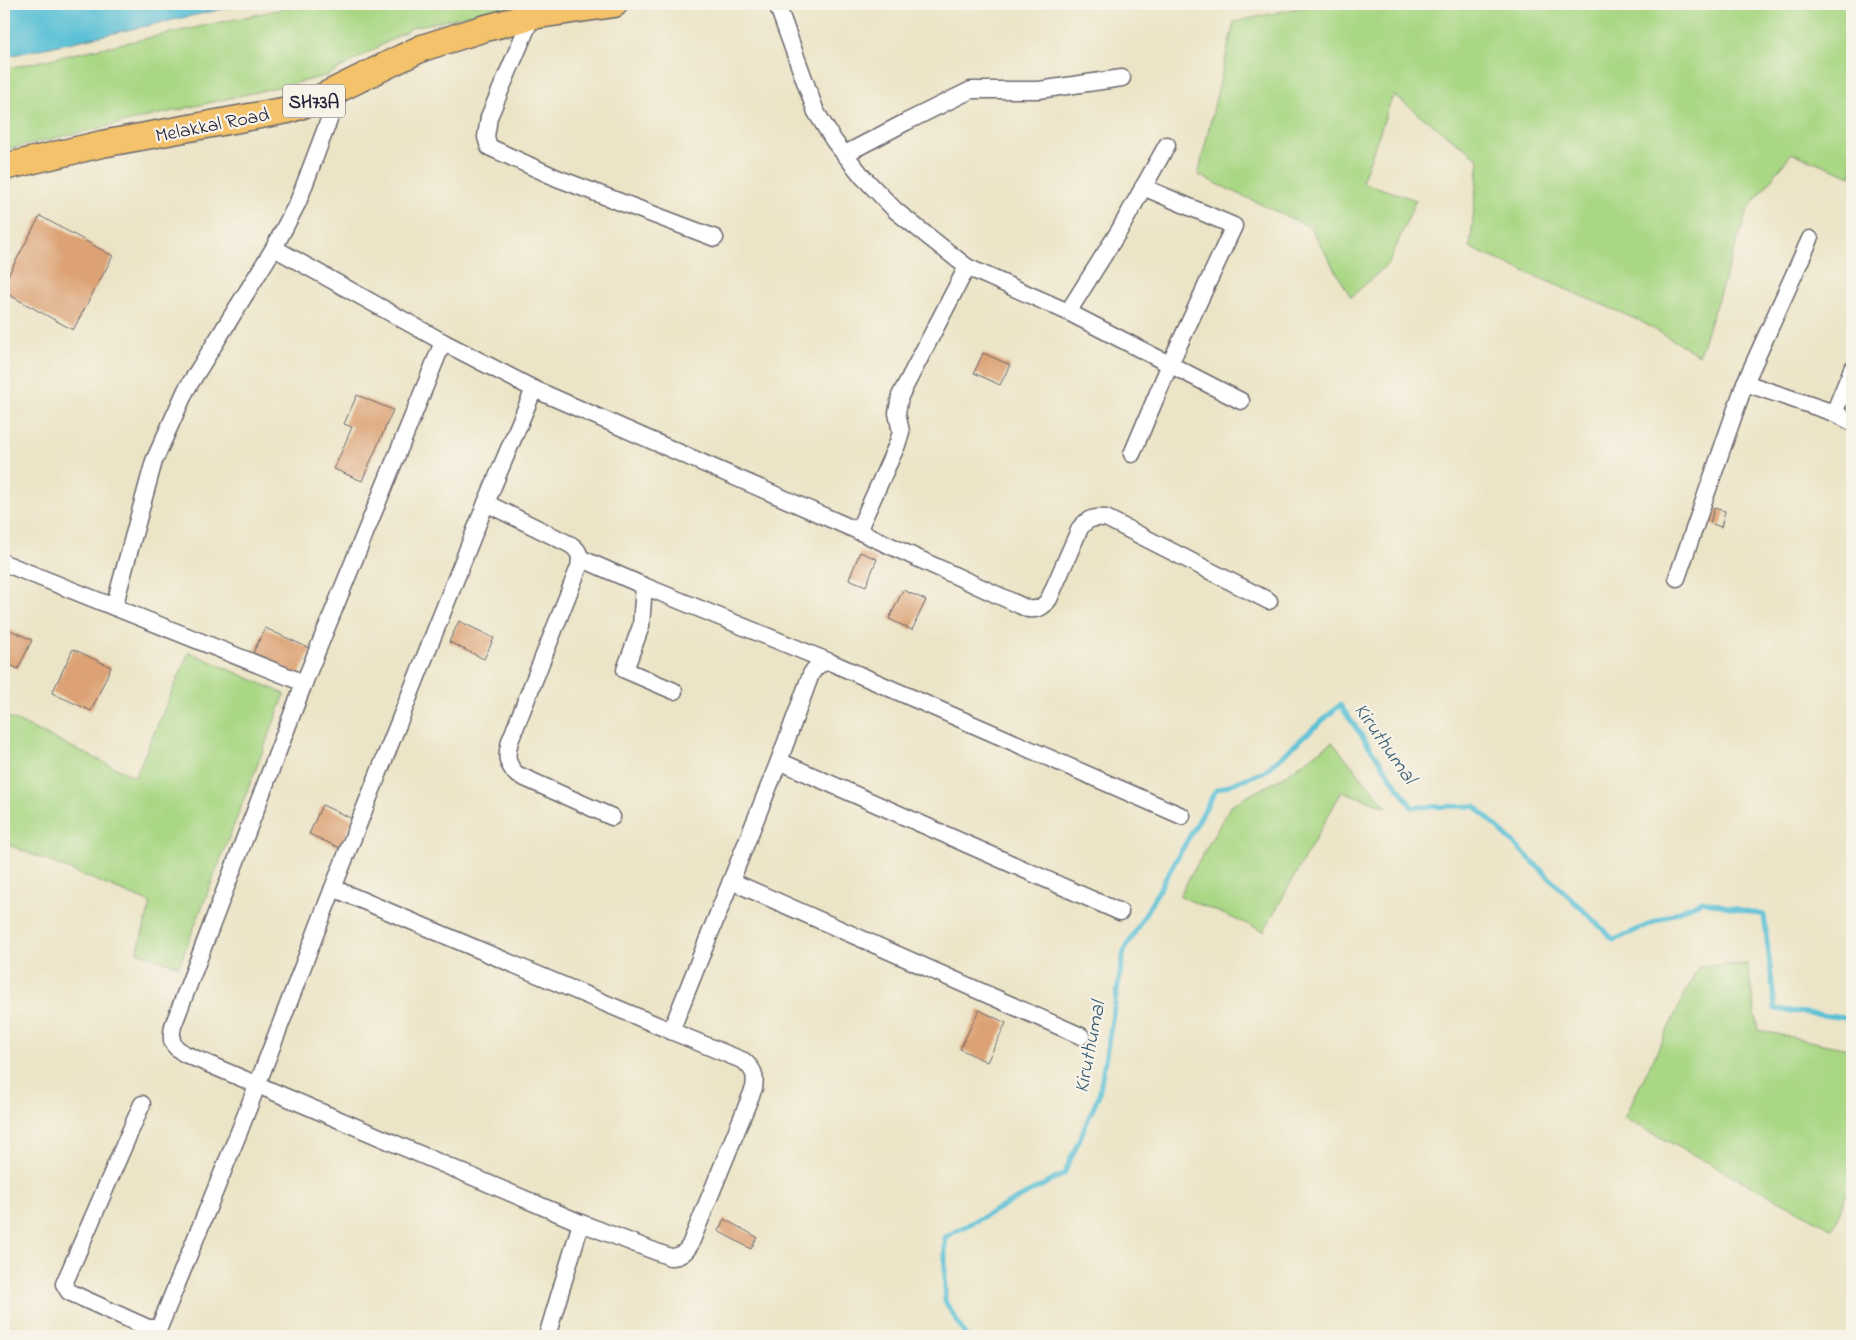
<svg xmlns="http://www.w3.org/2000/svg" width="1856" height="1340" font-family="'Indie Flower',sans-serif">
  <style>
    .green { fill: #a9d784; stroke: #667c60 }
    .water { fill: #58c0d6; stroke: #3d7188 }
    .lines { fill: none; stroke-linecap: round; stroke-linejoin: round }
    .stream { stroke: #58c0d6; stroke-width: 5 }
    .building { fill: #dca275 }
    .street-casing { stroke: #69666c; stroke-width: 19 }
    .primary-casing { stroke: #69666c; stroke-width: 29 }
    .street { stroke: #fff; stroke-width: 16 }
    .primary { stroke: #f3c26a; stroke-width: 26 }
    .labels { text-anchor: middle; stroke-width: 4.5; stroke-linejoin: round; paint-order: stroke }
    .shield { fill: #f7f3e8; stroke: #62616f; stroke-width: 1 }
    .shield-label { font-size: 19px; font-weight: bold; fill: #22223b }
    .street-label { font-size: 20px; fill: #22223b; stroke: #f7f3e8 }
    .water-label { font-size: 21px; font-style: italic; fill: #355971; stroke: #f7f3e8 }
  </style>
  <rect width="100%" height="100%" fill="#f7f3e8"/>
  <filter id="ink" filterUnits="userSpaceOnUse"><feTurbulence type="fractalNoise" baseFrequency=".02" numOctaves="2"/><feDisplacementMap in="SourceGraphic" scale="10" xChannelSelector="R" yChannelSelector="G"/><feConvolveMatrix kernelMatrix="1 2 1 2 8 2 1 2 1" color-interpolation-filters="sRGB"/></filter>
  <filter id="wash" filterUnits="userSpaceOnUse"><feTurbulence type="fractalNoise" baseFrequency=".0096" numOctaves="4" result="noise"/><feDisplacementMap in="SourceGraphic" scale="20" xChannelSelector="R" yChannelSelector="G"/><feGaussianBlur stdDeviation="1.12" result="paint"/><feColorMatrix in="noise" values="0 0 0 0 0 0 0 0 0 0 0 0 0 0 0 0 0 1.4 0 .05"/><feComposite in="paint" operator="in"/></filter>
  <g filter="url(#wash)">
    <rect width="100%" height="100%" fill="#ece4c6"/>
    <g class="green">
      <polygon points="305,4 520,4 414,27 326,76 4,150 4,69"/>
      <polygon points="1316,4 1484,4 1485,8 1492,4 1852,4 1852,176 1792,153 1748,209 1699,355 1640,321 1470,248 1479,159 1393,95 1362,182 1416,200 1389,263 1351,297 1310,227 1198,175 1234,22"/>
      <polygon points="189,652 285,694 179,966 137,952 151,903 4,843 4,715 135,777"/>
      <polygon points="1332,742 1387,807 1342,791 1264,931 1179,896 1231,805 1280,779"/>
      <polygon points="1747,964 1758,1030 1852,1050 1852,1180 1833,1229 1624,1118 1699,966"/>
    </g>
    <polygon class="water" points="4,4 246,4 4,57"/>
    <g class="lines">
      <polyline class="stream" points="966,1336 945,1301 945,1237 1064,1174 1099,1095 1124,951 1216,790 1265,771 1340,705 1412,807 1475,806 1614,940 1702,901 1764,915 1775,1009 1852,1019"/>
    </g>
    <g id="blocks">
      <g class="building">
        <polygon points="40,216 113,256 73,330 4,292 4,283"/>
        <polygon points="983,353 1010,365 1000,385 974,373"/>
        <polygon points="357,395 393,410 362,481 334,469 352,427 344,424"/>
        <polygon points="1714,508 1725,511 1721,527 1710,523"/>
        <polygon points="860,552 877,559 866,586 849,579"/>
        <polygon points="903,590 926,600 912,630 889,619"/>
        <polygon points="459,621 494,638 484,659 449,642"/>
        <polygon points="4,627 32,640 18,669 4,662"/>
        <polygon points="265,628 311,649 299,675 253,653"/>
        <polygon points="73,649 111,667 91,711 52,693"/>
        <polygon points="322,805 353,819 340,848 309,834"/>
        <polygon points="979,1010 1006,1023 987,1062 960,1049"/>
        <polygon points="724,1219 757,1237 751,1249 718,1231"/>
      </g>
    </g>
  </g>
  <g filter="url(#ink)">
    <use href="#blocks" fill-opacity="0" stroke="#69666c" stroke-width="1"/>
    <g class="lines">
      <defs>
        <g id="street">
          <polyline points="777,4 816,112 834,141 863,177 896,211 967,267 1068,312 1241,401"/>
          <polyline points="532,16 489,117 486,137 489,147 557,178 715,238"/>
          <path d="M341,88L298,202L274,248L443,342L534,389L858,531L1028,609C1039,610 1043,607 1049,599L1080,528C1088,518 1094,517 1106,518L1269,601"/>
          <polyline points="845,154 906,122 971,90 1039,90 1122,78"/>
          <polyline points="1068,312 1119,231 1167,145"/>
          <path d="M443,342L304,683L173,1026C170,1042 171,1045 185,1054L581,1223L670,1257C680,1257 685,1253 690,1245L754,1088C756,1075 754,1070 744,1061L671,1031"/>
          <polyline points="1745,383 1834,413 1852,422"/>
          <polyline points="1834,413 1852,369"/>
          <polyline points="1132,454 1170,364 1234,226 1143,187"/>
          <path d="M486,503L571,545C580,551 581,557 579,567L510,741C506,757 506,762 516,774L612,817"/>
          <polyline points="858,531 897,445 901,432 897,413 900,396 967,267"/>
          <polyline points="580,558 644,586 641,626 625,670 674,691"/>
          <polyline points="4,563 304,683"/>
          <polyline points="1677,578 1745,383 1810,239"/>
          <polyline points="644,586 830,662"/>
          <polyline points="114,607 154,461 186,390 274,248"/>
          <polyline points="779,761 1120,912"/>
          <polyline points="731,881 1081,1036"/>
          <path d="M333,888L671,1031L779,761L811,674C817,665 820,663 830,662L1182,816"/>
          <polyline points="142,1104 64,1284 69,1292 148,1328 159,1328 239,1132 333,888 486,503 534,389"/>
          <polyline points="547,1336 581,1223"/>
        </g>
        <polyline id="primary" points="4,167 102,144 288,110 314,101 422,48 482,29 532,16 614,4"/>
      </defs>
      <use href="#street" class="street-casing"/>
      <use href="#primary" class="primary-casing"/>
      <use href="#street" class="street"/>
      <use href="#primary" class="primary"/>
    </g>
  </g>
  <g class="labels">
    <rect class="shield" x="283" y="84.5" width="62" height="33" rx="4"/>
    <g class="shield-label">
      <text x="314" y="108">SH73A</text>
    </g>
    <g class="street-label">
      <text transform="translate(212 124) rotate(-11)" y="7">Melakkal Road</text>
    </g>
    <g class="water-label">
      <text transform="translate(1386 743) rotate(55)" y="7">Kiruthumal</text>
      <text transform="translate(1089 1047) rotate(-79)" y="7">Kiruthumal</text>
    </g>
  </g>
  <rect width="1856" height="1340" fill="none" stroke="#f7f3e8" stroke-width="20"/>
</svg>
